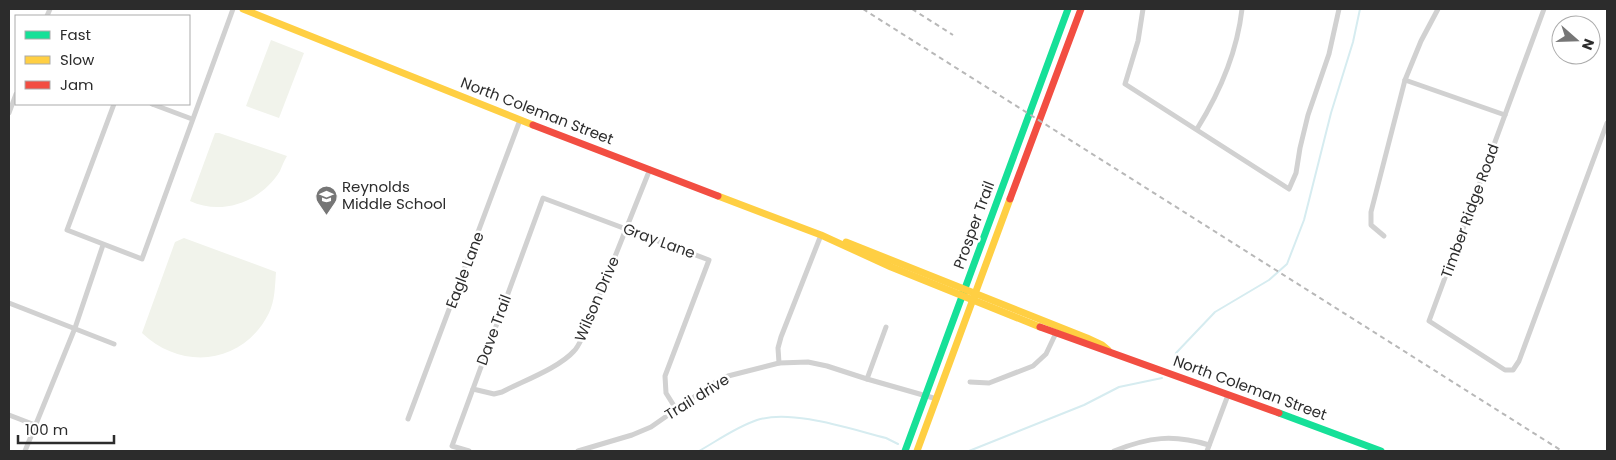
<svg xmlns="http://www.w3.org/2000/svg" width="1616" height="460" font-family="Poppins,sans-serif">
  <style>
    .green { fill: #f1f3eb }
    .lines { fill: none; stroke-linecap: round; stroke-linejoin: round }
    .stream { stroke: #d6ecf0; stroke-width: 2 }
    .street { stroke: #d1d1d1; stroke-width: 5 }
    .fast { stroke: #16e098; stroke-width: 7 }
    .slow { stroke: #ffcf43; stroke-width: 7 }
    .jam { stroke: #f24e42; stroke-width: 7 }
    .rail { stroke: #b8b8b8; stroke-width: 2; stroke-dasharray: 5 4; stroke-linecap: butt }
    .labels { text-anchor: middle; stroke-width: 5; stroke-linejoin: round; paint-order: stroke }
    .street-label { font-size: 15px; fill: #2c2c2c; stroke: #fff }
    .poi-label { font-size: 15px; fill: #2c2c2c; stroke: #fff; text-anchor: start }
  </style>
  <rect width="100%" height="100%" fill="#fff"/>
  <g class="green">
    <polygon points="271,40 304,53 279,118 246,106"/>
    <path d="M215,133H219L287,156C284,161 282,166 280,171C261,202 222,216 190,201Z"/>
    <path d="M184,238L276,272C275,285 275,301 269,313C243,365 182,371 142,333L175,242Z"/>
  </g>
  <g class="lines">
    <g class="stream">
      <polyline points="1174,364 1176,353 1215,312 1269,280 1287,264 1304,220 1331,113 1353,42 1360,9"/>
      <path d="M699,451C717,441 736,427 757,420C792,409 850,429 886,438L898,444"/>
      <polyline points="969,451 1084,405 1119,387 1162,378"/>
    </g>
    <g class="street">
      <polyline points="1143,9 1138,41 1125,84 1289,189 1296,173 1300,148 1308,115 1329,54 1339,9"/>
      <polyline points="1544,9 1429,321 1505,370 1513,370 1519,361 1607,123"/>
      <polyline points="47,16 50,9"/>
      <polyline points="1405,80 1505,115"/>
      <polyline points="114,104 67,230 142,259 233,9"/>
      <polyline points="152,104 192,119"/>
      <polyline points="9,113 16,94"/>
      <path d="M1197,129C1220,92 1237,53 1242,9"/>
      <polyline points="1384,236 1371,225 1371,212 1405,80 1421,41 1438,9"/>
      <polyline points="9,303 114,344"/>
      <polyline points="779,363 778,348 781,337 821,235"/>
      <polyline points="867,379 886,327"/>
      <polyline points="970,382 989,383 1033,366 1046,354 1056,333"/>
      <path d="M473,389L494,394L502,392C523,381 559,368 574,351C579,346 581,339 584,334L650,169"/>
      <polyline points="9,415 35,425"/>
      <polyline points="408,419 520,120"/>
      <polyline points="25,451 75,328 103,245"/>
      <polyline points="469,451 452,446 543,198 709,260 665,376 666,393 676,409"/>
      <polyline points="578,451 632,435 651,427 714,383 728,376 779,363 808,362 827,366 867,379 937,399"/>
      <path d="M1114,451C1149,437 1173,434 1209,445"/>
      <polyline points="1207,451 1228,395"/>
    </g>
    <g class="fast">
      <polyline points="1279,413 1381,451"/>
      <polyline points="905,451 1068,9"/>
    </g>
    <g class="slow">
      <polyline points="243,9 533,125"/>
      <polyline points="718,196 821,235 891,267 1040,327"/>
      <polyline points="846,242 1087,338 1102,345 1108,350"/>
      <polyline points="917,451 1010,199"/>
    </g>
    <g class="jam">
      <polyline points="533,125 718,196"/>
      <polyline points="1010,199 1081,9"/>
      <polyline points="1040,327 1279,413"/>
    </g>
    <g class="rail">
      <polyline points="863,9 1562,451"/>
      <polyline points="912,9 953,35"/>
    </g>
  </g>
  <defs>
    <symbol id="school-pin" viewBox="-11 -11 22 30"><path d="M0 17L-7.5 6A9.5 9.5 0 1 1 7.5 6Z" fill="#767676" stroke="#fff"/><path d="M0-5L7-2L0 1L-7-2ZM-4 1L0 2.5L4 1V4Q0 6-4 4Z" fill="#fff"/></symbol>
  </defs>
  <g fill-rule="evenodd">
    <use href="#school-pin" x="314" y="184" width="25" height="34"/>
  </g>
  <g class="labels">
    <g class="street-label">
      <text transform="translate(537 111) rotate(21)" y="5">North Coleman Street</text>
      <text transform="translate(1470 211) rotate(-70)" y="5">Timber Ridge Road</text>
      <text transform="translate(974 225) rotate(-70)" y="5">Prosper Trail</text>
      <text transform="translate(659 241) rotate(20)" y="5">Gray Lane</text>
      <text transform="translate(465 270) rotate(-69)" y="5">Eagle Lane</text>
      <text transform="translate(597 299) rotate(-67)" y="5">Wilson Drive</text>
      <text transform="translate(494 330) rotate(-70)" y="5">Dave Trail</text>
      <text transform="translate(1250 388) rotate(20)" y="5">North Coleman Street</text>
      <text transform="translate(697 397) rotate(-32)" y="5">Trail drive</text>
    </g>
    <g class="poi-label">
      <text x="342" y="192">Reynolds<tspan x="342" dy="17">Middle School</tspan></text>
    </g>
  </g>
  <rect width="1616" height="460" fill="none" stroke="#2c2c2c" stroke-width="20"/>
  <rect x="15" y="15" width="175" height="90" fill="#ffffff" stroke="#ababab"/>
  <rect x="25" y="31" width="25" height="8" fill="#16e098" stroke="#ababab"/>
  <text x="60" y="40" font-size="15" fill="#2c2c2c">Fast</text>
  <rect x="25" y="56" width="25" height="8" fill="#ffcf43" stroke="#ababab"/>
  <text x="60" y="65" font-size="15" fill="#2c2c2c">Slow</text>
  <rect x="25" y="81" width="25" height="8" fill="#f24e42" stroke="#ababab"/>
  <text x="60" y="90" font-size="15" fill="#2c2c2c">Jam</text>
  <g transform="translate(1576 40) rotate(110)"><circle r="24" fill="#ffffff" stroke="#ababab"/>
  <path d="M0-4L9 19L0 12L-9 19Z" fill="#767676"/>
  <text y="-8" font-size="14" font-weight="bold" text-anchor="middle" fill="#2c2c2c">N</text>
  </g>
  <path d="M18 435v8h96v-8" fill="none" stroke="#2c2c2c" stroke-width="2.5"/>
  <text x="25" y="435" font-size="15" fill="#2c2c2c" stroke="#ffffff" stroke-width="4" paint-order="stroke">100 m</text>
</svg>
